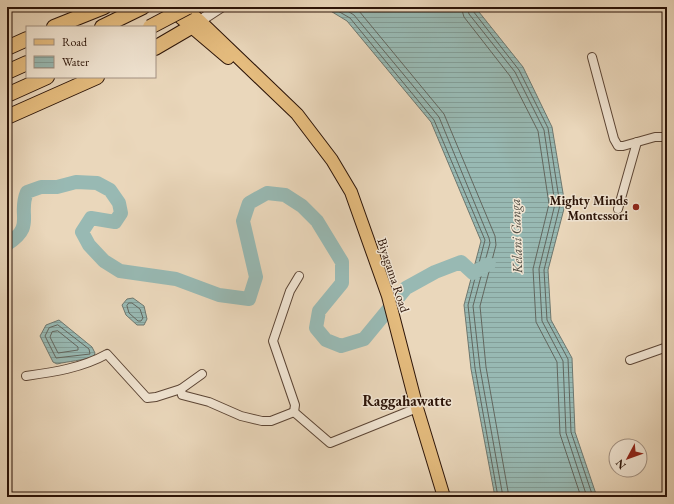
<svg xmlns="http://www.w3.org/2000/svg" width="674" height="504" font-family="'EB Garamond',serif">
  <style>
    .water { fill: url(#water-rules); stroke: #6d776f }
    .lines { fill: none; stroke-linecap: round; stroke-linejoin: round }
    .shore { stroke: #62665e; stroke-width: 1 }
    .river { stroke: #98b9b3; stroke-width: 14 }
    .minor-casing { stroke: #5c4535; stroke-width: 10 }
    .tertiary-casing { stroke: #5c4535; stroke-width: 12 }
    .primary-casing { stroke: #2c1408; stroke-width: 14 }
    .motorway-casing { stroke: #2c1408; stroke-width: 16 }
    .minor { stroke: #f1e5d3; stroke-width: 8 }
    .tertiary { stroke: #f1e5d3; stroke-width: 10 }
    .primary { stroke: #e5bc7e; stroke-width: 12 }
    .motorway { stroke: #e5bc7e; stroke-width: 14 }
    .motorway-bridge-casing { stroke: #2c1408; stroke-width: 16; stroke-linecap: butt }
    .motorway-bridge { stroke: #e5bc7e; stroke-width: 14 }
    .poi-dot { fill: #8f2418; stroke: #f1e5d3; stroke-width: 1.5 }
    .labels { text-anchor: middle; stroke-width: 3; stroke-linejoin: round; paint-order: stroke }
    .poi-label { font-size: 13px; font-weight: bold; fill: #2c1408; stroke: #f1e5d3; text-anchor: end }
    .street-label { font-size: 13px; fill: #2c1408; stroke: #f1e5d3 }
    .water-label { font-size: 14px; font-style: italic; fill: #524e44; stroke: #f1e5d3 }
    .quarter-label { font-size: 15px; font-weight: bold; fill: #2c1408; stroke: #f1e5d3 }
  </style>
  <defs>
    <pattern id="water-rules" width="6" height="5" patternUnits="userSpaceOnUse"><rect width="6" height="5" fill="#98b9b3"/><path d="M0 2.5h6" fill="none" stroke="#839e98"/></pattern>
  </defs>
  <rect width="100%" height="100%" fill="#ead7bb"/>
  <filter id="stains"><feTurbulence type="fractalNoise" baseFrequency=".005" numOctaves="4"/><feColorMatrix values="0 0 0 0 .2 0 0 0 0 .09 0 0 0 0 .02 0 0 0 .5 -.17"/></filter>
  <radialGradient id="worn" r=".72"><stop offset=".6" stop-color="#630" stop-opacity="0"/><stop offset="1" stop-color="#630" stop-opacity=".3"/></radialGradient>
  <g class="water">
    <polygon points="324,7 475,7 523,67 552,127 565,205 548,270 551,320 572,358 575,432 597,497 495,497 471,369 464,305 481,241 431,122 347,21"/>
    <polygon points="133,298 144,306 147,319 144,325 137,325 126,315 122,305 127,299"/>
    <path d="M59,320L92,347L95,353L94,356C82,361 69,361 57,364L53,362L40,336L46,325Z"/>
  </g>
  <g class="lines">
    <g class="shore">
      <polyline points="331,7 350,18 434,120 485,240 468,305 475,368 498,497"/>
      <polyline points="341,7 354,15 439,117 489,238 490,243 473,306 480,368 503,497"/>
      <polyline points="353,7 359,11 444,114 495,236 496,245 480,306 486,367 509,497"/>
      <polyline points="461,7 464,17 510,76 538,131 549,204 533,269 536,322 557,362 560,434 581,497"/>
      <polyline points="467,7 469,14 515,72 544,130 555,204 539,269 542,321 563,361 566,433 587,497"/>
      <polyline points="472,7 473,11 519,70 548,128 560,205 544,270 547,320 568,359 571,432 593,497"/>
      <polygon points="129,303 132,303 140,309 143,318 141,321 138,321 129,313 127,306"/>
      <polygon points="58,325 89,349 90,354 56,358 45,336 49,328"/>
      <polygon points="58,331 78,347 78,350 58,353 50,337 52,332"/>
    </g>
    <path class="river" d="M7,244C36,226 17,215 27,192L41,187H57L76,182L97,183L110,190L119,203L121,213L115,222L91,218L82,232L89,245L104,261L120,271L176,279L219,295L249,299L256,277L243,221L249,203L267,193L285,195L302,206L317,221L342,262V283L319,311L316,328L326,340L341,346L364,339L406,288L435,272L461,262L473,273L489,264"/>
    <defs>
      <g id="minor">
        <polyline points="592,57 614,139 618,146 623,146 655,137 667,137"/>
        <polyline points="618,209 637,142"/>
        <polyline points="630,360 667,347"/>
        <polyline points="202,374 181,389 182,395 209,402 241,416 262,421 271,421 294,412"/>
        <path d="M26,376C54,372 82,368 107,354L147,398L156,397L181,389"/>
        <polyline points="294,412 295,405 273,341 290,291 299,276"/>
        <polyline points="294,412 330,443 417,408"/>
      </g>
      <polyline id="tertiary" points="195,24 221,7"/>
      <g id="primary">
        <polyline points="168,7 228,58"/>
        <polyline points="184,7 200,21 297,114 332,160 351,192 388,296 417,408 444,497"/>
      </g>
      <g id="motorway">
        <polyline points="54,27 104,7"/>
        <polyline points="102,27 143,7"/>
        <polyline points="7,48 27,39"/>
        <polyline points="155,48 191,27"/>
        <polyline points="7,72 27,63"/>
        <polyline points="7,95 47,77"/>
        <polyline points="7,117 97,77"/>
      </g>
    </defs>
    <use href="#minor" class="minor-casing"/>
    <use href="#tertiary" class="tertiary-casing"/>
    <use href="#primary" class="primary-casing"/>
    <use href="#motorway" class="motorway-casing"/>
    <use href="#minor" class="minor"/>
    <use href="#tertiary" class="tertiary"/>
    <use href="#primary" class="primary"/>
    <use href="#motorway" class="motorway"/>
    <defs>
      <polyline id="motorway-bridge" points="150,27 188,7"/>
    </defs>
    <use href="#motorway-bridge" class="motorway-bridge-casing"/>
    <use href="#motorway-bridge" class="motorway-bridge"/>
  </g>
  <circle class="poi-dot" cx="636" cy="207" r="4"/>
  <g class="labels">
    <g class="poi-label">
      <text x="628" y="205">Mighty Minds<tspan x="628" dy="15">Montessori</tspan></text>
    </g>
    <g class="street-label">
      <text transform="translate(394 275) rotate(72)" y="5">Biyagama Road</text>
    </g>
    <g class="water-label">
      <text transform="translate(516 236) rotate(-92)" y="5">Kelani Ganga</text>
    </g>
    <g class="quarter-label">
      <text x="407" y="406">Raggahawatte</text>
    </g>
  </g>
  <rect width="674" height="504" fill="none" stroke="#ead7bb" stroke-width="24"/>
  <rect x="8" y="8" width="658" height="488" fill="none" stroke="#2c1408" stroke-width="2"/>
  <rect x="12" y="12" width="650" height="480" fill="none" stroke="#2c1408"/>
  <rect x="26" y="26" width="130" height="52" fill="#f1e5d3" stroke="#a29182"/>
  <rect x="34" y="39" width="20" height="6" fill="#e5bc7e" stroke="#a29182"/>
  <text x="62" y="46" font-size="12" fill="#2c1408">Road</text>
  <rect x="34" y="56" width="20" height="12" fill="url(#water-rules)" stroke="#a29182"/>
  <text x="62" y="66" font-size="12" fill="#2c1408">Water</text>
  <g transform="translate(628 458) rotate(229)"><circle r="19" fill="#f1e5d3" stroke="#a29182"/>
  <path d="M0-3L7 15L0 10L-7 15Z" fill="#8f2418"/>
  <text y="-6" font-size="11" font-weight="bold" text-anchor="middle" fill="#2c1408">N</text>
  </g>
  <rect width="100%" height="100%" filter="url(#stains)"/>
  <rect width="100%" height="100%" fill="url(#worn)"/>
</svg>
